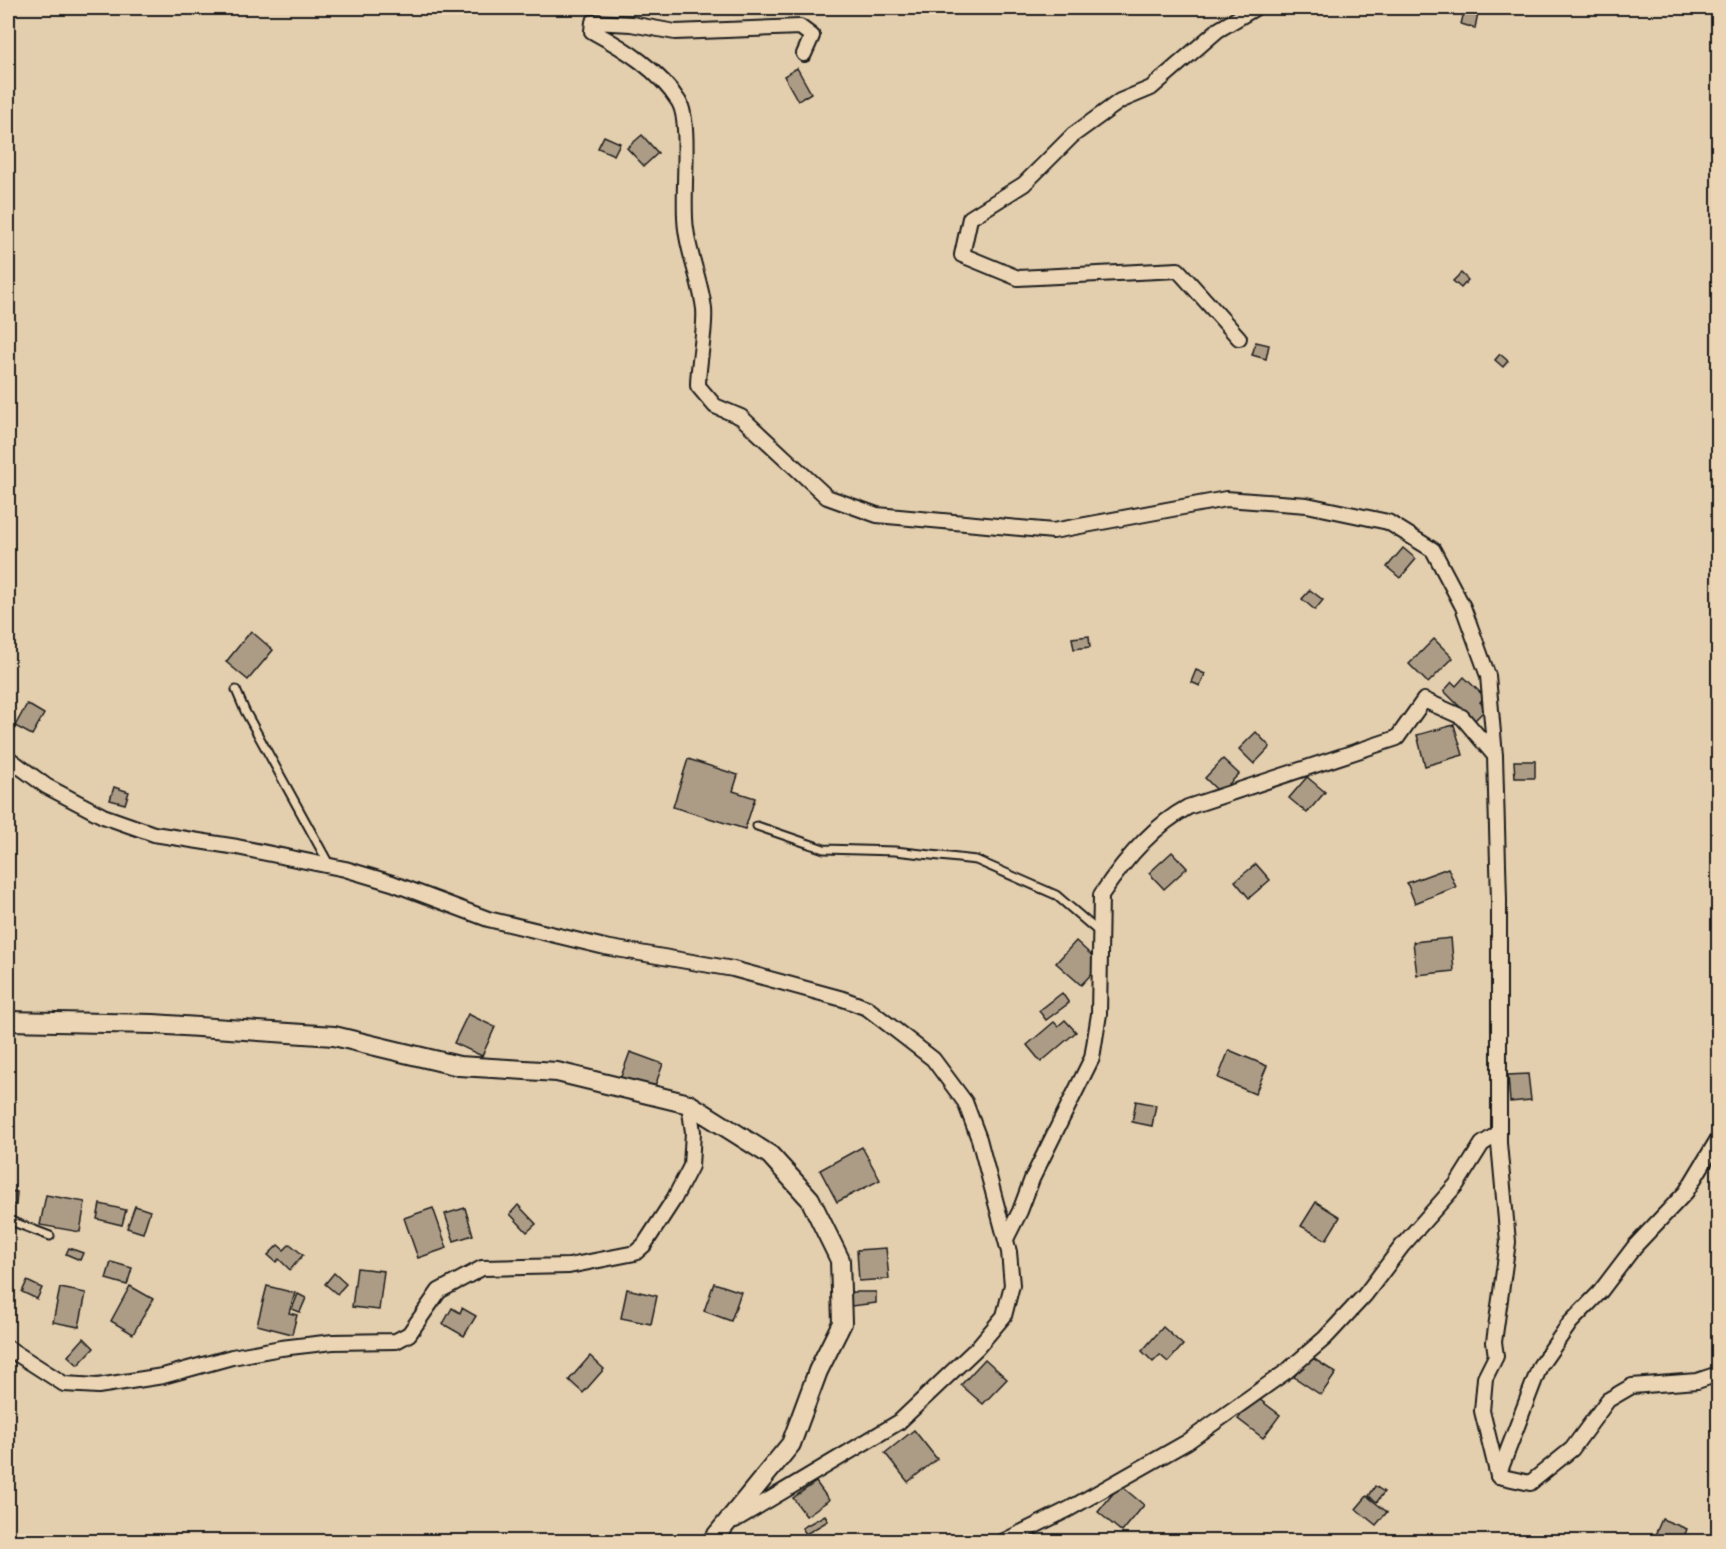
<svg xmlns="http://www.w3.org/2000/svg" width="1726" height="1549" font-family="'Playpen Sans',sans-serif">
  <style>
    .building { fill: #ac9c86; stroke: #1c1c1c; stroke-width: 1.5 }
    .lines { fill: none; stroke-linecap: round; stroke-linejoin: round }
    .service-casing { stroke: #1c1c1c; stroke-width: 11 }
    .minor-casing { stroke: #1c1c1c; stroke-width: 18 }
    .tertiary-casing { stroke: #1c1c1c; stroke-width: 22 }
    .service { stroke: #ebd5b4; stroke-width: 7 }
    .minor { stroke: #ebd5b4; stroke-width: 14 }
    .tertiary { stroke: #ebd5b4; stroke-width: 18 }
  </style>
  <rect width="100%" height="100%" fill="#e3ceae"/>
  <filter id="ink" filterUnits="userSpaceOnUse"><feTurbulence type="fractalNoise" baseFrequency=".0167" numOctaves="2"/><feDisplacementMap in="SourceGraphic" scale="12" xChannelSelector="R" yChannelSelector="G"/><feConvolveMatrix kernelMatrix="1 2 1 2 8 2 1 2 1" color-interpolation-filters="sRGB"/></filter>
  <g filter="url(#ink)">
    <g class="building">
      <polygon points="1465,8 1479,8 1475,28 1461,24"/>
      <polygon points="797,68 811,93 798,101 784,76"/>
      <polygon points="642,135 658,153 644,166 627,148"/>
      <polygon points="604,136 620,143 614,155 598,148"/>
      <polygon points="1461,273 1468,280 1461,288 1453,281"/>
      <polygon points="1256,342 1269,345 1266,359 1252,355"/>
      <polygon points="1500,354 1508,361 1503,367 1495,360"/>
      <polygon points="1403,548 1416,559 1400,578 1387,567"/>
      <polygon points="1310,590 1323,600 1315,610 1302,599"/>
      <polygon points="251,631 273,650 248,680 226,662"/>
      <polygon points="1089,636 1090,647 1074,649 1072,638"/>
      <polygon points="1434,639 1453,658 1428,683 1409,664"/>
      <polygon points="1196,670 1205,674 1200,686 1191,682"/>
      <polygon points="1464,677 1485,697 1480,702 1486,709 1474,721 1444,691 1452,682 1456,686"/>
      <polygon points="27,704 44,714 32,735 15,726"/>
      <polygon points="1454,725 1463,755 1425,766 1417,735"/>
      <polygon points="1256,732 1270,747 1254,764 1239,749"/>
      <polygon points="688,759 738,775 733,791 755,798 745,829 673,807"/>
      <polygon points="1223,759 1239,774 1220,793 1205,778"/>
      <polygon points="1514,761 1535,761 1535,778 1515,778"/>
      <polygon points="1307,777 1325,792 1307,813 1289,798"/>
      <polygon points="114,787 129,792 125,804 110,800"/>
      <polygon points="1172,852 1187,868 1164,889 1149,873"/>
      <polygon points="1256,864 1270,880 1249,898 1235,881"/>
      <polygon points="1448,868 1456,887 1415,903 1407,883"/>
      <polygon points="1451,938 1454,971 1417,975 1413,942"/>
      <polygon points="1076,941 1101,964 1081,985 1056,963"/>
      <polygon points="1062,993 1069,1003 1046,1020 1039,1011"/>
      <polygon points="468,1014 495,1027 482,1056 454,1043"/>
      <polygon points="1065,1020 1076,1032 1041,1062 1027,1045 1054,1022 1058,1026"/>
      <polygon points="8,1045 11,1045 10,1068 8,1068"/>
      <polygon points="1229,1050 1267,1066 1255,1094 1218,1078"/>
      <polygon points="630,1052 663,1064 652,1094 619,1082"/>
      <polygon points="1528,1074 1531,1100 1510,1102 1508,1075"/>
      <polygon points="1136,1101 1156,1105 1152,1126 1132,1122"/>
      <polygon points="862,1147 880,1180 837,1202 820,1170"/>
      <polygon points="8,1191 17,1192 16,1205 8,1204"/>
      <polygon points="46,1195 85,1202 80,1232 40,1225"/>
      <polygon points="1316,1202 1340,1217 1326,1240 1301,1226"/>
      <polygon points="100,1204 126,1210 122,1225 97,1219"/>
      <polygon points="518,1205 536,1224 527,1232 510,1214"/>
      <polygon points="135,1206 150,1211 143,1233 127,1228"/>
      <polygon points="433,1208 447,1248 418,1258 404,1218"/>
      <polygon points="465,1208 473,1235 454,1241 445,1214"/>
      <polygon points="290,1244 303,1255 290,1270 279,1259 276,1262 268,1255 278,1245 284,1250"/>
      <polygon points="69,1248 83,1253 80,1260 66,1254"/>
      <polygon points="886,1248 889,1279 859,1281 857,1250"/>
      <polygon points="111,1262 132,1268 127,1285 106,1279"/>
      <polygon points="357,1268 384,1271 379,1310 352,1307"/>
      <polygon points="334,1273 346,1284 337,1294 325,1284"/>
      <polygon points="27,1281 42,1288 37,1299 22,1292"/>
      <polygon points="714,1283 741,1292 731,1321 704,1311"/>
      <polygon points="130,1286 153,1299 133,1334 111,1321"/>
      <polygon points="267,1286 295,1293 289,1313 297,1315 292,1334 257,1325"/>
      <polygon points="60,1288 86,1293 79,1327 53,1322"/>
      <polygon points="627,1289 657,1296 651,1324 621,1318"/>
      <polygon points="851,1292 876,1292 876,1303 851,1306"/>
      <polygon points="298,1294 306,1298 300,1312 292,1309"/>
      <polygon points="452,1308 460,1313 462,1308 476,1316 464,1336 443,1324"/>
      <polygon points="1163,1327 1183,1345 1168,1362 1160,1355 1153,1362 1142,1351"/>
      <polygon points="84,1338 94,1348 78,1365 68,1356"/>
      <polygon points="1308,1355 1336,1373 1321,1395 1294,1377"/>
      <polygon points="590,1356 604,1369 583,1393 569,1380"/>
      <polygon points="985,1359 1007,1379 983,1404 961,1385"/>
      <polygon points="1255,1396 1280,1415 1263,1438 1238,1419"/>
      <polygon points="914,1430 937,1459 908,1482 885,1453"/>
      <polygon points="816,1482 829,1500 806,1516 793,1498"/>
      <polygon points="1120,1485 1144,1505 1122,1532 1098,1512"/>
      <polygon points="1375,1486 1384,1492 1377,1502 1369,1496"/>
      <polygon points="1367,1496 1387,1512 1376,1525 1356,1509"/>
      <polygon points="825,1515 828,1521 806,1534 802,1528"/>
      <polygon points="1662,1519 1687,1529 1682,1542 1652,1542"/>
    </g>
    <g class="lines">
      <defs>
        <g id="service">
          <polyline points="236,690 245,711 330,866"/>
          <polyline points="757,826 824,849 895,851 976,860 1056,895 1100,933"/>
          <polyline points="8,1220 50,1236"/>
        </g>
        <g id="minor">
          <path d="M804,54L812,36L800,27L675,32L631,24L593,22L592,31C625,49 659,70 679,102C692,124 681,200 686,229C689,256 701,282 704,309C706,329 698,363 698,386L715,406L741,417L827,497L877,515L1053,531L1226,499L1307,505L1388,522L1433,550L1463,607L1488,676L1495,756L1499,900V1143L1508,1242L1494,1342L1496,1356L1485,1378L1482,1411L1498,1476"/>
          <polyline points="1239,338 1178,270 1018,278 962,255 970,218 1024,184 1073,135 1120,101 1151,88 1218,30 1255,8"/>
          <polyline points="8,758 46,786 103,816 154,834 237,847 345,869 392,883 488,919 605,947 733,969 843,999 867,1008 933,1059 965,1102 979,1139 1009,1252 1012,1285 1004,1316 977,1348 899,1422 735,1520"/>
          <polyline points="1718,1139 1686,1192 1635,1246 1600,1292 1570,1323 1540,1366 1498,1476 1530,1483 1572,1449 1608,1400 1632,1386 1697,1381 1718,1374"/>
          <path d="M1006,1239L1020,1211L1032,1179L1092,1058L1099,1014L1101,895C1123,862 1153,826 1188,807L1397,738L1424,700L1462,717L1495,756"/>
          <polyline points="8,1348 64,1384 98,1386 163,1376 232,1357 281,1348 333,1342 396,1341 409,1334 439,1291 482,1268 569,1266 635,1253 644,1245 674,1199 691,1166 693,1132 689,1104"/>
          <polyline points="1002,1542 1069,1509 1187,1442 1287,1371 1325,1338 1365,1295 1402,1246 1457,1184 1482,1144 1499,1133"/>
        </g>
        <polyline id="tertiary" points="8,1021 153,1024 334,1036 459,1066 557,1072 689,1104 770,1155 810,1199 840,1260 842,1323 818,1371 791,1444 711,1542"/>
      </defs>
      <use href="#service" class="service-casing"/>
      <use href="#minor" class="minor-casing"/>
      <use href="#tertiary" class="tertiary-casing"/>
      <use href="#service" class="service"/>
      <use href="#minor" class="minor"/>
      <use href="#tertiary" class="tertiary"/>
    </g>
  </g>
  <rect width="1726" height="1549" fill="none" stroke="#ebd5b4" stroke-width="30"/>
  <rect x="15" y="15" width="1696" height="1519" fill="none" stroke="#1c1c1c" stroke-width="2" filter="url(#ink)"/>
</svg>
